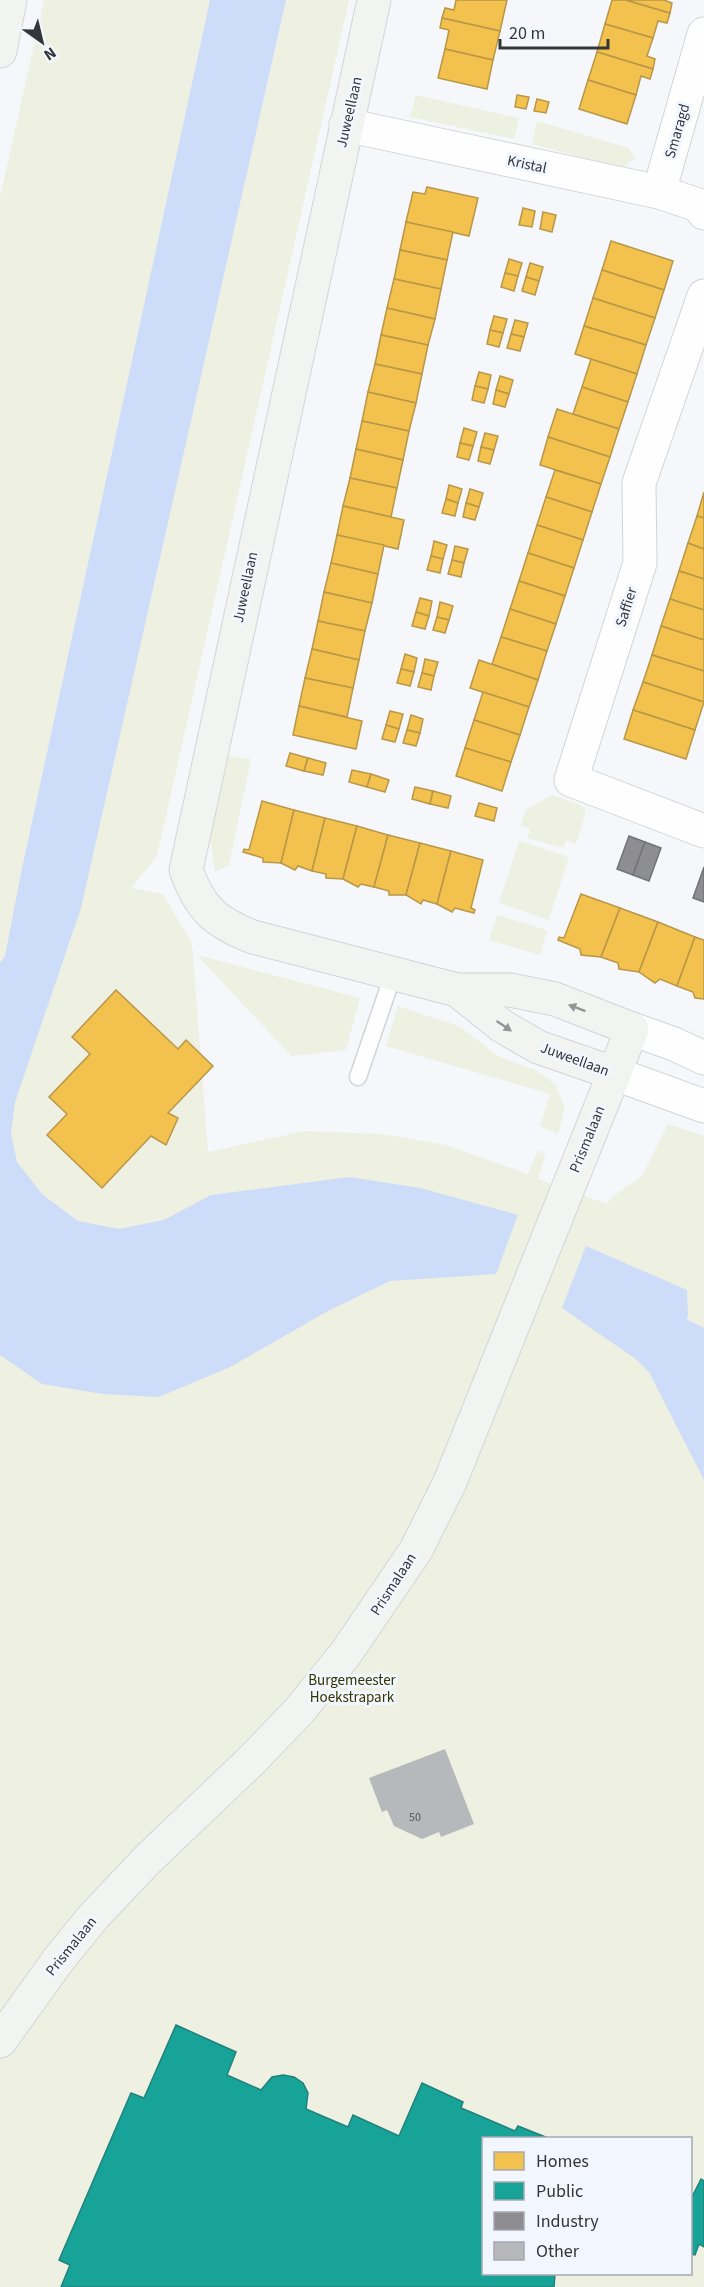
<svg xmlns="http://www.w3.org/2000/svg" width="704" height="2287" font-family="'Source Sans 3',sans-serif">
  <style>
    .green { fill: #eef0e2; fill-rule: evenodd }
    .water { fill: #cddcf8 }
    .homes { fill: #f2c14e; stroke: #b99748; stroke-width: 1.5 }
    .public { fill: #17a398; stroke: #20827c; stroke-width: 1.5 }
    .industry { fill: #8d8d92; stroke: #727378; stroke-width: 1.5 }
    .building { fill: #b6b8bb }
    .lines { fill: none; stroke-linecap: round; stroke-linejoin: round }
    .lane-casing { stroke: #d2d4d7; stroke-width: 19 }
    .street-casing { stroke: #d2d4d7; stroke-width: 35 }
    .secondary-casing { stroke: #d2d4d7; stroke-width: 35 }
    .lane { stroke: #fefefe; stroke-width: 16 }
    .street { stroke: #fefefe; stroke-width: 33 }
    .secondary { stroke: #f2f4f1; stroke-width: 33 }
    .oneway { fill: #939596 }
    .labels { text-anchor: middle; stroke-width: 6; stroke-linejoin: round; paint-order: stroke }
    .number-label { font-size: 12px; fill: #54565a }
    .street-label { font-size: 15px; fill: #34363a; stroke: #f2f6fe }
    .park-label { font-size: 15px; fill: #343500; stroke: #f2f6fe }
  </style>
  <rect width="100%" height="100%" fill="#f5f7fb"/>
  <g class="green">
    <path d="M44,0H210L22,868L87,880L286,0H349L157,856L131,888L163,894L192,944L208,1152L305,1131L382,1134L446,1145L528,1174L538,1150L546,1154L538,1179L607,1204L612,1197L642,1176L668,1124L704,1136V2287H0V197ZM484,2138H690V2274H484Z"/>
    <polygon points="416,95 519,118 514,139 410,117"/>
    <polygon points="537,121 629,148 635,158 622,168 532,144"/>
    <polygon points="227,756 251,759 229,865 215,872 209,828"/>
    <polygon points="552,795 581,805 586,812 576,844 566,841 563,848 527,838 530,829 521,825 526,810"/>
    <polygon points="519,841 569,857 549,920 499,903"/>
    <polygon points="497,915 547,930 540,955 489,940"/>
    <polygon points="197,955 360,998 346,1050 291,1056"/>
    <polygon points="398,1006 459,1026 498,1056 537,1071 555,1084 565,1108 558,1134 540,1126 550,1094 386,1046"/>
  </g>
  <g class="water">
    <polygon points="210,0 286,0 81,908 15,1102 11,1133 17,1162 43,1195 78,1221 119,1229 164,1220 211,1195 350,1177 420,1188 518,1215 496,1274 390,1281 328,1311 230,1367 159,1397 103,1394 42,1384 0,1355 0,963 5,956 22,868"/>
    <polygon points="586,1246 687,1290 688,1316 686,1319 704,1328 704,1480 649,1372 637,1360 562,1308"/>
  </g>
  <g class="homes">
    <polygon points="456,0 507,0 500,31 442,18 445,8 454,10"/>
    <polygon points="612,0 626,0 670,13 667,23 658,21 653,38 605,24"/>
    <polygon points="626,0 664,0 672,3 670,13"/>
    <polygon points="442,18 500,31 493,60 445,49 449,30 440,28"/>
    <polygon points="605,24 653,38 647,56 655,59 653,69 597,52"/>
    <polygon points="445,49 493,60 487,89 438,78"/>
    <polygon points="597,52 653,69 650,79 641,76 636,95 588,80"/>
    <polygon points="588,80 636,95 627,124 579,109"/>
    <polygon points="517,95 529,97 526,109 515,107"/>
    <polygon points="537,99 549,102 546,113 534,111"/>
    <polygon points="427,187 478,198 469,236 406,222 413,192 425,194"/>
    <polygon points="523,208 535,211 532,227 519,225"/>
    <polygon points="543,212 556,215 552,232 540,229"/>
    <polygon points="406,222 453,232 447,260 400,250"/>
    <polygon points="611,241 673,261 664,290 602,270"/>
    <polygon points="400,250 447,260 441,289 394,279"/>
    <polygon points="509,259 522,263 518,276 505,273"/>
    <polygon points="530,263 543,267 539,281 526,277"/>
    <polygon points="602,270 664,290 655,318 593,298"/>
    <polygon points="505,273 518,276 514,291 501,287"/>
    <polygon points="526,277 539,281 535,295 522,291"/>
    <polygon points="394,279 441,289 435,319 387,308"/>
    <polygon points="593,298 655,318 646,345 584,326"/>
    <polygon points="387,308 435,319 428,345 381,335"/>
    <polygon points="494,316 507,319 503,333 490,330"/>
    <polygon points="515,320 528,323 524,337 511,334"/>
    <polygon points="584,326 646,345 637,374 575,354"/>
    <polygon points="490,330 503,333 499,347 487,344"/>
    <polygon points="511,334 524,337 520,351 507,348"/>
    <polygon points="381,335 428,345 422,374 375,364"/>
    <polygon points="591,359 637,374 628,402 582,387"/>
    <polygon points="375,364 422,374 416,403 368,392"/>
    <polygon points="479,372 491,375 488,389 475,386"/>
    <polygon points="500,376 513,380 509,394 496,390"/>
    <polygon points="475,386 488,389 484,403 472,400"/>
    <polygon points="582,387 628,402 619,429 573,414"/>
    <polygon points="496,390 509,394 505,407 493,404"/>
    <polygon points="368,392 416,403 409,431 362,421"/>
    <polygon points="557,409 619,429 610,457 548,437"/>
    <polygon points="362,421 409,431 403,460 356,449"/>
    <polygon points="464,428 477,432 473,446 460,443"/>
    <polygon points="485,433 498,436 494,450 481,447"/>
    <polygon points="548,437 610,457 601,484 540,465"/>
    <polygon points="460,443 473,446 469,460 457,457"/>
    <polygon points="481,447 494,450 490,464 478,461"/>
    <polygon points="356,449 403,460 397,488 350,478"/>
    <polygon points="555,470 601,484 592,512 546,497"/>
    <polygon points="350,478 397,488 391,517 343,506"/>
    <polygon points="449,485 462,489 458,503 446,499"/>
    <polygon points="470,489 483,493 479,507 466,503"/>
    <polygon points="704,492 704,518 697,516"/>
    <polygon points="546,497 592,512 583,540 537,525"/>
    <polygon points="446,499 458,503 455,516 442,513"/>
    <polygon points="466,503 479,507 475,520 463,517"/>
    <polygon points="343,506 404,520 398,549 337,535"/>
    <polygon points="697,516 704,518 704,549 688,543"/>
    <polygon points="537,525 583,540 574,568 528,553"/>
    <polygon points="337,535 384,545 378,574 331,563"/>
    <polygon points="434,541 447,545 443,559 431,556"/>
    <polygon points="688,543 704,549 704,579 679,571"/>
    <polygon points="455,546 468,549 464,563 452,560"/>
    <polygon points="528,553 574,568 565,596 519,581"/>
    <polygon points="431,556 443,559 440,573 427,570"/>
    <polygon points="452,560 464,563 461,577 448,574"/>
    <polygon points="331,563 378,574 372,603 324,592"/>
    <polygon points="679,571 704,579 704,610 670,599"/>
    <polygon points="519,581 565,596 556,624 510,609"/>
    <polygon points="324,592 372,603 365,631 318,621"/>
    <polygon points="420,598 432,601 429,616 416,612"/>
    <polygon points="670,599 704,610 704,640 661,626"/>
    <polygon points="440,602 453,606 449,620 437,617"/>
    <polygon points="510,609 556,624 547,651 501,637"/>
    <polygon points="416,612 429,616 425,629 412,626"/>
    <polygon points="437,617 449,620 445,633 433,630"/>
    <polygon points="318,621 365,631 359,660 312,649"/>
    <polygon points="661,626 704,640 704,671 652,655"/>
    <polygon points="501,637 547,651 538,680 492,664"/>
    <polygon points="312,649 359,660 353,688 305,678"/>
    <polygon points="405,654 417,658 414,672 401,669"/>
    <polygon points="652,655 704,671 704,702 643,682"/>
    <polygon points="425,659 438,662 434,676 422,673"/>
    <polygon points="479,660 538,680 529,707 470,688"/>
    <polygon points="401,669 414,672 410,686 397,683"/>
    <polygon points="422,673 434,676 431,690 418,687"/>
    <polygon points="305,678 353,688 347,717 299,706"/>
    <polygon points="643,682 704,702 695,730 633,710"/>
    <polygon points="483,692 529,707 520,735 474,720"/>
    <polygon points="299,706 362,721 356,749 293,735"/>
    <polygon points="633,710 695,730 686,759 624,739"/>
    <polygon points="390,711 403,714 399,729 386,725"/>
    <polygon points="411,715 423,719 420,733 407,730"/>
    <polygon points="474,720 520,735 511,762 465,748"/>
    <polygon points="386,725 399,729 395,742 382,739"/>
    <polygon points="407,730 420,733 416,746 403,743"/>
    <polygon points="465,748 511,762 502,791 456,776"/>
    <polygon points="290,753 308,758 304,771 286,766"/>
    <polygon points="308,758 326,763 323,775 304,771"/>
    <polygon points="352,770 371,774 367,787 349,782"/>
    <polygon points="371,774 389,780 385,792 367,787"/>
    <polygon points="415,787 433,791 430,804 412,799"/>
    <polygon points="433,791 451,796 448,808 430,804"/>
    <polygon points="262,801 294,810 281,863 263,862 263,858 243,852 244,849 249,850"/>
    <polygon points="479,803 497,808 494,821 475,816"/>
    <polygon points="294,810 325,818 312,871 298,866 295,870 281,863"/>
    <polygon points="325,818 357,826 343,879 326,878 326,874 312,871"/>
    <polygon points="357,826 388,835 374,887 361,884 358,887 343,879"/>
    <polygon points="388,835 420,843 406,895 389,895 389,891 374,887"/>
    <polygon points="420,843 451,851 437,904 423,900 421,904 406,895"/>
    <polygon points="451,851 483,860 471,908 475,910 474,913 455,908 452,912 437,904"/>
    <polygon points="581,894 620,908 601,957 581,955 580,949 558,940 559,937 564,938"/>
    <polygon points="620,908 658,922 639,972 619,969 618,963 601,957"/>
    <polygon points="658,922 695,937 677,986 660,979 655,983 639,972"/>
    <polygon points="695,937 704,940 704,999 695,998 693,992 677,986"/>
    <polygon points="116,990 178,1049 186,1040 213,1066 168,1113 178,1118 166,1145 151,1136 102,1188 47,1135 67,1114 49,1097 90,1054 72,1037"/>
  </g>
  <g class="public">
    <polygon points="176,2025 236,2052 227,2075 261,2090 272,2077 283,2075 294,2077 303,2083 308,2093 306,2109 348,2127 353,2115 399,2136 422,2083 463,2102 461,2108 473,2113 515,2131 518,2126 548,2138 484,2138 484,2274 555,2274 554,2287 61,2287 70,2265 59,2260 131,2093 144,2098"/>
    <polygon points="701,2179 704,2181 704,2247 699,2244 695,2255 690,2254 690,2201"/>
  </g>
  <g class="industry">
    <polygon points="629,836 645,842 633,875 617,869"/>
    <polygon points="645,842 661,848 649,881 633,875"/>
    <polygon points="704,867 704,902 693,898"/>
  </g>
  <polygon class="building" points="445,1749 474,1824 441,1837 439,1832 422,1839 394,1826 387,1810 382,1812 369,1778"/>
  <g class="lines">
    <defs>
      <polyline id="lane" points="358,1077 394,972"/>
      <g id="street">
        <polyline points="346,125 659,192 698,205 704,213"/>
        <polyline points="659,192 704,34"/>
        <polyline points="704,296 639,483 640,563 571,780 704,831"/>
        <polyline points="632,1029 674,1044 704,1058"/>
        <polyline points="613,1073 704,1106"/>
      </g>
      <g id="secondary">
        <polyline points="0,51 10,0"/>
        <polyline points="457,990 502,1026 538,1047 613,1073"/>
        <path d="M0,2041L59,1959L94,1916L148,1859L252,1760L299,1711L346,1653L416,1550L450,1482L632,1029L555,999L510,990H457L253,937C214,922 200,908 186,870L374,0"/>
      </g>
    </defs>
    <use href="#lane" class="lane-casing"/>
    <use href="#street" class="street-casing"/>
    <use href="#secondary" class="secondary-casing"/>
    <use href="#lane" class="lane"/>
    <use href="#street" class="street"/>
    <use href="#secondary" class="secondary"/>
  </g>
  <defs><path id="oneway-solid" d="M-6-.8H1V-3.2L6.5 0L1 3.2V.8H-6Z" transform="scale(1.5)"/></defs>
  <g class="oneway">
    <use href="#oneway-solid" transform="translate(577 1008) rotate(-159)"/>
    <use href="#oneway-solid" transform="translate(504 1026) rotate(34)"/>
  </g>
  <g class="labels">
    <g class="number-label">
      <text x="415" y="1821">50</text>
    </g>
    <g class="street-label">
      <text transform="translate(349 112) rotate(-77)" y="5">Juweellaan</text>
      <text transform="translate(677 131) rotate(-74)" y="5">Smaragd</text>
      <text transform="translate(527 164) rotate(12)" y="5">Kristal</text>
      <text transform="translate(245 587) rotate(-78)" y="5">Juweellaan</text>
      <text transform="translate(626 607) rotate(-73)" y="5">Saffier</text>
      <text transform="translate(575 1059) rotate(20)" y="5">Juweellaan</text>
      <text transform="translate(587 1139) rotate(-68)" y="5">Prismalaan</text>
      <text transform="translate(393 1584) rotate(-57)" y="5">Prismalaan</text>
      <text transform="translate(71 1946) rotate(-51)" y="5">Prismalaan</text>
    </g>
    <g class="park-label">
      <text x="352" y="1685">Burgemeester<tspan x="352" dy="17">Hoekstrapark</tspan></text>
    </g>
  </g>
  <rect x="482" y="2137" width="210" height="138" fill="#f2f6fe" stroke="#a6a9b0" stroke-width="1.5"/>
  <rect x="494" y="2152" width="30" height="18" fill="#f2c14e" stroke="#a6a9b0" stroke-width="1.5"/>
  <text x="536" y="2167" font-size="18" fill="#34363a">Homes</text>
  <rect x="494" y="2182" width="30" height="18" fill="#17a398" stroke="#a6a9b0" stroke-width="1.5"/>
  <text x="536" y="2197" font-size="18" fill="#34363a">Public</text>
  <rect x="494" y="2212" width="30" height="18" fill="#8d8d92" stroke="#a6a9b0" stroke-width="1.5"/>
  <text x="536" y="2227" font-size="18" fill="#34363a">Industry</text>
  <rect x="494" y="2242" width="30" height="18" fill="#b6b8bb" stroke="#a6a9b0" stroke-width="1.5"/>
  <text x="536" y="2257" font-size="18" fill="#34363a">Other</text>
  <g transform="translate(42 42) rotate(146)" stroke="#f2f6fe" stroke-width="4.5" paint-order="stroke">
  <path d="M0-4.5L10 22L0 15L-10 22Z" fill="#34363a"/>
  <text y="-9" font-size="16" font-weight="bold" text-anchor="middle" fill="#34363a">N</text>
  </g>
  <path d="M500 39v9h108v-9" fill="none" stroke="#34363a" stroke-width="3"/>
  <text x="509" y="39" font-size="18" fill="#34363a" stroke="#f2f6fe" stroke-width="4.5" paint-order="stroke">20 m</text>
</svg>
